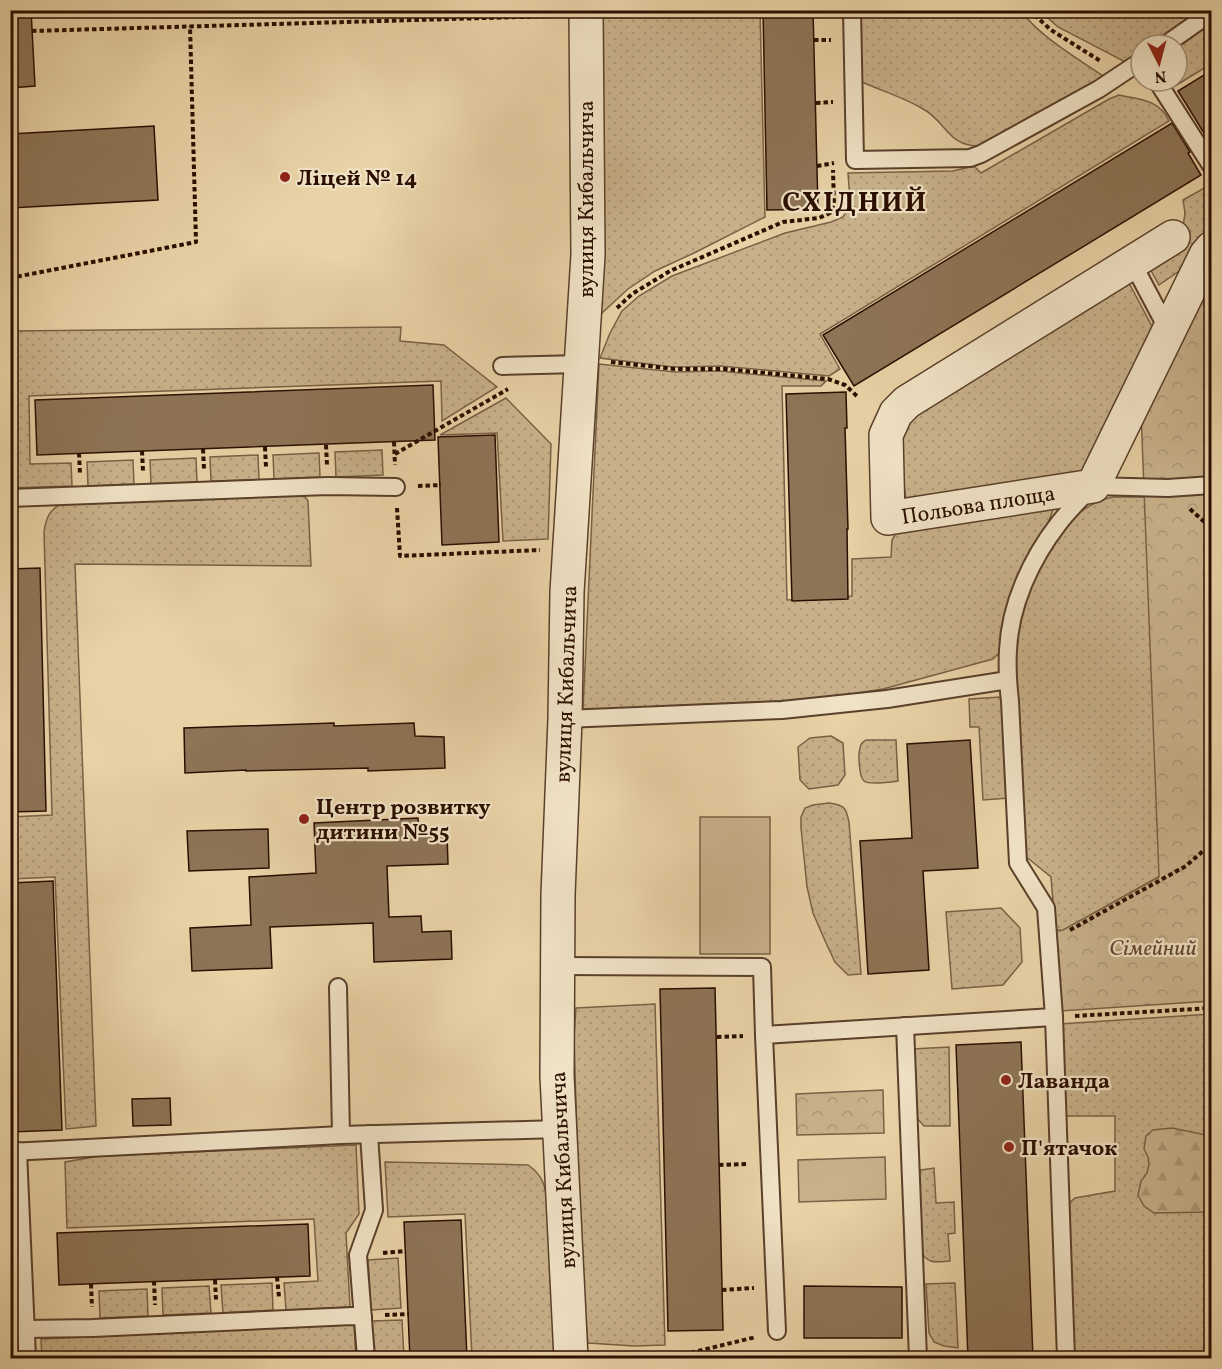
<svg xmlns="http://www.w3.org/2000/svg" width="1222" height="1369" font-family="Vollkorn,serif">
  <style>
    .grass { fill: url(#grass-dots); stroke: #7a6045; stroke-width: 1.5 }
    .forest { fill: url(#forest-firs); stroke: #7a6045; stroke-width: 1.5 }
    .park { fill: url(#park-crowns); stroke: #7a6045; stroke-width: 1.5 }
    .pitch { fill: #c8b18a; stroke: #7a6045; stroke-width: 1.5 }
    .building { fill: #8d7456; stroke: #2b0e00; stroke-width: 1.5 }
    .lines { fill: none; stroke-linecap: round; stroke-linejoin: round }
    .lane-casing { stroke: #5a3f2a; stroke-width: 20 }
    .street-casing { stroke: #5a3f2a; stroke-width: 36 }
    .path { stroke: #2b0e00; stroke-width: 4; stroke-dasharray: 4.5 3; stroke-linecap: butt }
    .lane { stroke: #f0e2c5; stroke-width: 16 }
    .street { stroke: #f0e2c5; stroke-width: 33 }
    .poi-dot { fill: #8f2418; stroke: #f0e2c5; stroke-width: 2 }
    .labels { text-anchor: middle; stroke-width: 4.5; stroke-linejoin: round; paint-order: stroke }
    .poi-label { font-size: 22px; font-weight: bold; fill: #2b0e00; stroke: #f0e2c5; text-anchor: start }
    .street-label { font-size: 22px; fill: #2b0e00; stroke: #f0e2c5 }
    .park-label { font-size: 22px; font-style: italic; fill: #624730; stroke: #f0e2c5 }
    .district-label { font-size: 28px; font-weight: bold; letter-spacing: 1.5px; fill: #2b0e00; stroke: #f0e2c5 }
  </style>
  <defs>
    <pattern id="grass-dots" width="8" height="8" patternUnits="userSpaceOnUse" patternTransform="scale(1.5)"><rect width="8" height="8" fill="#c8b18a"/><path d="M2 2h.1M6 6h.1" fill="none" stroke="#ac9775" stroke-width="1.8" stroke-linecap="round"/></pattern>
    <pattern id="forest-firs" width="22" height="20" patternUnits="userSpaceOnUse" patternTransform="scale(1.5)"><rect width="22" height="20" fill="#c8b18a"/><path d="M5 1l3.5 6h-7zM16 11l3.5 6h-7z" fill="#ac9775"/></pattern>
    <pattern id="park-crowns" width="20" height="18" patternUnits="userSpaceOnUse" patternTransform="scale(1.5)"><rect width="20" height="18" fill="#c8b18a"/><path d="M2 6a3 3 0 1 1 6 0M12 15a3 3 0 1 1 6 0" fill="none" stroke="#ac9775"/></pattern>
  </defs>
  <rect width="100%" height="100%" fill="#e8d2a6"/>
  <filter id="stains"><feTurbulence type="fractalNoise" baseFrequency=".00333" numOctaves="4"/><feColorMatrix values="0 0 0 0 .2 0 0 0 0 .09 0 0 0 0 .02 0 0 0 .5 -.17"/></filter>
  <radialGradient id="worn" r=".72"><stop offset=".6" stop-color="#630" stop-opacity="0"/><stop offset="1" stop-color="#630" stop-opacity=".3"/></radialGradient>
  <g class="grass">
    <polygon points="597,11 760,11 765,217 694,253 655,271 628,289 602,313 593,333"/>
    <path d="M859,11H1021C1040,37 1079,59 1106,78L980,146C948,147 946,121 923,109C905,98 882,91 862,82Z"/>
    <polygon points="1040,11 1206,11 1156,45 1141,45 1141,56 1129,64 1058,27"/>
    <polygon points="1211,17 1211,64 1175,86 1171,81 1177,81 1177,45"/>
    <path d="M1119,95C1140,100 1159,99 1169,121L820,334L840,369L829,376L721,366L673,367L600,358L610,333L622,311L639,296L672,276L785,233L831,222L843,217L848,209L850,201L848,173L953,171L974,166L981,173L1109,99Z"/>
    <polygon points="1206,187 1211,205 1211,236 1194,261 1159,285 1149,267 1182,234 1185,213 1183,200"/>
    <polygon points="1128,281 1157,336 1094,462 1078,474 907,510 899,441 908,420"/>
    <polygon points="401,327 400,341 444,345 497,387 442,421 441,381 29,396 30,464 71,463 72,486 11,488 11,331"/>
    <polygon points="599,364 675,372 719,371 826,381 821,386 782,386 787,600 852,596 852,559 891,557 892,540 899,528 1050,504 1053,510 1048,523 1027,558 1000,652 993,659 883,689 820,699 583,710"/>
    <polygon points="506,398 551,444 548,539 503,541 497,433 440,435"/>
    <polygon points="382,450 383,475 336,477 335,452"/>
    <polygon points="319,453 320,477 274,479 273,455"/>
    <polygon points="258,455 259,480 211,481 210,457"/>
    <polygon points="196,458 197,482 151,484 150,460"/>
    <polygon points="133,460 134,484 88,486 87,462"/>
    <path d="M300,496L305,497L308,501L311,566L75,564L96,1126L66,1129L55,877L11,879L10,817L52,815L44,532C46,517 50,509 63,503Z"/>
    <path d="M1113,497H1145L1148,500L1174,868L1063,931L1057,930L1055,928L1051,877L1025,856C1023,810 1020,764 1018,718C1016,688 1013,657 1018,627C1023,595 1038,566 1057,540C1072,517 1086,503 1113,497Z"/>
    <polygon points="1001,697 1005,703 1009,798 983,800 979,727 970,727 969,699"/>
    <polygon points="831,736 843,743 845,775 838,785 809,789 800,780 798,747 810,738"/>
    <path d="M866,740H896L898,781C891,782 869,785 864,781C859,777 858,754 860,748C861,743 862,743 866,740Z"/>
    <path d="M829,803C845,805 846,808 849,822L861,974L848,975L835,962L826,943L813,913L807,887L801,828V817L805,808L813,805Z"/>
    <polygon points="1001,908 1020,928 1022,962 1003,985 952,989 946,912"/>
    <polygon points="655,1004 665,1345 634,1346 588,1343 581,1271 574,1037 576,1008"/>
    <polygon points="1211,1014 1211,1358 1081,1358 1081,1356 1072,1350 1068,1204 1075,1198 1115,1191 1115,1116 1067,1116 1065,1114 1060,1024"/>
    <polygon points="949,1047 950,1126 924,1126 915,1116 912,1049"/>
    <polygon points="356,1145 359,1214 346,1233 350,1307 286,1310 284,1283 318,1281 314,1219 67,1228 65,1162 100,1156"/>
    <path d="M385,1162L528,1165C546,1177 546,1191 548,1211L556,1358H472L465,1214L388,1217Z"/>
    <path d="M934,1168L936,1203L954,1202L955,1233L948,1234L950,1261C935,1262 928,1265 920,1250L917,1178L921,1170Z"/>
    <polygon points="398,1258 401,1308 371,1310 368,1260"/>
    <polygon points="272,1283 273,1310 223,1313 221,1285"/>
    <polygon points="955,1283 958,1348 944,1346 934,1342 929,1333 926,1284"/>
    <polygon points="209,1286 211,1313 163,1315 162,1288"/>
    <polygon points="147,1289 148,1316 100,1318 99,1291"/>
    <polygon points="402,1320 404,1358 375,1358 372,1321"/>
    <polygon points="354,1324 356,1358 42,1358 41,1339"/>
  </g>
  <polygon class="forest" points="1172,1128 1211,1136 1211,1212 1154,1213 1144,1206 1138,1195 1141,1181 1147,1173 1149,1164 1148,1157 1144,1149 1146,1136 1153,1130"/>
  <g class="park">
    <polygon points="1211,272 1211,1001 1060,1011 1055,928 1059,931 1063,930 1159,877 1141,412"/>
    <polygon points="883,1090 884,1133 797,1135 796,1094"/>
  </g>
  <g class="pitch">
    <rect x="700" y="817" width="70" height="137"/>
    <polygon points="885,1157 886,1199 799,1202 798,1160"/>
  </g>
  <g class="building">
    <polygon points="10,10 31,10 35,86 10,88"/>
    <polygon points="763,10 813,10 818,209 767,210"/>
    <polygon points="1212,70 1212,146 1178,91"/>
    <polygon points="1172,123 1190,152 1188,153 1201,175 854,386 823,335"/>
    <polygon points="154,126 158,200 10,208 10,134"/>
    <polygon points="433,385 435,440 37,455 35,400"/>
    <polygon points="846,392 847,428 845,428 848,529 847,529 848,599 792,601 786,394"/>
    <polygon points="495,435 499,542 442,545 438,437"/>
    <polygon points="40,568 46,811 10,812 10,569"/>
    <polygon points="334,723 334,726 414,723 415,736 444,737 445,768 368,771 368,768 246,771 246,770 185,773 184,728"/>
    <polygon points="970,740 978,868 923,871 929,970 868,974 860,841 912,838 907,744"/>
    <polygon points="418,818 419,835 447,834 448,864 387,866 389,917 421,916 422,932 451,931 452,959 374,962 373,923 270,927 272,968 192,971 190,928 251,925 249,877 316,873 314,823"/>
    <polygon points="268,829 269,868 189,871 187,831"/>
    <polygon points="53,881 62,1130 10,1132 10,883"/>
    <polygon points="715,988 723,1330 668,1331 660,989"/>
    <polygon points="1021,1042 1033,1359 968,1359 956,1045"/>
    <polygon points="170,1098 171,1125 133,1126 132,1099"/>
    <polygon points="461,1220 467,1359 410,1359 404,1222"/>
    <polygon points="308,1224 310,1276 59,1285 57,1233"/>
    <polygon points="804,1286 902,1287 902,1338 804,1338"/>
  </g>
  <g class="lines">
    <defs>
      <g id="lane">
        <polyline points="852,10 855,160 970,158 981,154 1099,89 1141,61"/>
        <polyline points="1165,45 1212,12"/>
        <polyline points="1157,81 1212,167"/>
        <polyline points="1132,262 1169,332"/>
        <polyline points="502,366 581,364"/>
        <polyline points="10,498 328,486 396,487"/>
        <polyline points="565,719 782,710 887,699 1008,680"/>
        <polyline points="558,966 762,967 764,1035"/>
        <polyline points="338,987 341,1135"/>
        <polyline points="905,1026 918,1358"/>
        <polyline points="18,1151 27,1358"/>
        <polyline points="10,1152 341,1135 560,1129"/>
        <polyline points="26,1329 93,1328 353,1316 363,1317"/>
        <polyline points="777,1331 764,1035 1054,1017"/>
        <polyline points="366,1358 358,1255 374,1210 369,1134"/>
        <path d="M1066,1358L1054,1017L1046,908L1018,863L1010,701C1008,684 1007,667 1008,650C1010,605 1031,559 1059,523C1069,510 1081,498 1093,486L1168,488L1212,485"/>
      </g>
      <g id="street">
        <polyline points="1173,237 907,402 896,413 886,435 888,518 1093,486 1206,255 1212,248"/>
        <polyline points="571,1358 557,1076 558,895 565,719 567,592 588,255 586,10"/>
      </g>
    </defs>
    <use href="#lane" class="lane-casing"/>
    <use href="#street" class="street-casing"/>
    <g class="path">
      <polyline points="1029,10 1051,30 1102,62"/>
      <polyline points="32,31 555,16"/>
      <polyline points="814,40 831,40"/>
      <polyline points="816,103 833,102"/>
      <polyline points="817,166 834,163"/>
      <polyline points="10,278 196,242 190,26"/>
      <polyline points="617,308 632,294 670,271 783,222 819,218 830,213 834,204 833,170"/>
      <polyline points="611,362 675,369 725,369 828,379 845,385 858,397"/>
      <polyline points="394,442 395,465"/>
      <polyline points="326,445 327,465"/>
      <polyline points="265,447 266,467"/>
      <polyline points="203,449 204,469"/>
      <polyline points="142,451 143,471"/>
      <polyline points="79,453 80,474"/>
      <polyline points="395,454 508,389"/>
      <polyline points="418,486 441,485"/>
      <polyline points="397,508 400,556 540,550"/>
      <polyline points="1190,509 1212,529"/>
      <polyline points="1070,930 1186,866 1212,843"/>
      <polyline points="1075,1016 1212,1008"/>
      <polyline points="717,1037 743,1036"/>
      <polyline points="719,1165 749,1164"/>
      <polyline points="383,1253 406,1251"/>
      <polyline points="277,1277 279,1297"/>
      <polyline points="215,1280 216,1300"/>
      <polyline points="154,1281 155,1305"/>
      <polyline points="91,1284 92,1307"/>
      <polyline points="722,1290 754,1288"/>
      <polyline points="385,1315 409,1314"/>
      <polyline points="669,1358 756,1337"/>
    </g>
    <use href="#lane" class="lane"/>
    <use href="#street" class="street"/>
  </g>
  <g class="poi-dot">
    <circle cx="285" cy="177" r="6"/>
    <circle cx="304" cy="819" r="6"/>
    <circle cx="1006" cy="1080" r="6"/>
    <circle cx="1009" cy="1147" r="6"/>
  </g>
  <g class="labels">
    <g class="poi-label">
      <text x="297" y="185">Ліцей № 14</text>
      <text x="316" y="814">Центр розвитку<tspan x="316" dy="25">дитини №55</tspan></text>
      <text x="1018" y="1088">Лаванда</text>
      <text x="1021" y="1155">П'ятачок</text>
    </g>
    <g class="street-label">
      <text transform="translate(585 199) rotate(-90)" y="8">вулиця Кибальчича</text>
      <text transform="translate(978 504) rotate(-9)" y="8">Польова площа</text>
      <text transform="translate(565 684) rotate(-88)" y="8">вулиця Кибальчича</text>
      <text transform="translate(562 1170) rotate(-93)" y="8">вулиця Кибальчича</text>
    </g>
    <g class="park-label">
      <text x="1153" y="955">Сімейний</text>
    </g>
    <g class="district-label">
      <text x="855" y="211">СХІДНИЙ</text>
    </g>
  </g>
  <rect width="1222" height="1369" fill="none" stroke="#e8d2a6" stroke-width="36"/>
  <rect x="12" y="12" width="1198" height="1345" fill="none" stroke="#2b0e00" stroke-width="3"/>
  <rect x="18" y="18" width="1186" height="1333" fill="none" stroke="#2b0e00" stroke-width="1.5"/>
  <g transform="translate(1159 63) rotate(174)"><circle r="28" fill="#f0e2c5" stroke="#a18d76" stroke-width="1.5"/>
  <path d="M0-4.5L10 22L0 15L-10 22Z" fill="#8f2418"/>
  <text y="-9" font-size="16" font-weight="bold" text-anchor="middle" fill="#2b0e00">N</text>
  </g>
  <rect width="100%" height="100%" filter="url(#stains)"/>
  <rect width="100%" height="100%" fill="url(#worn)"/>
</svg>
